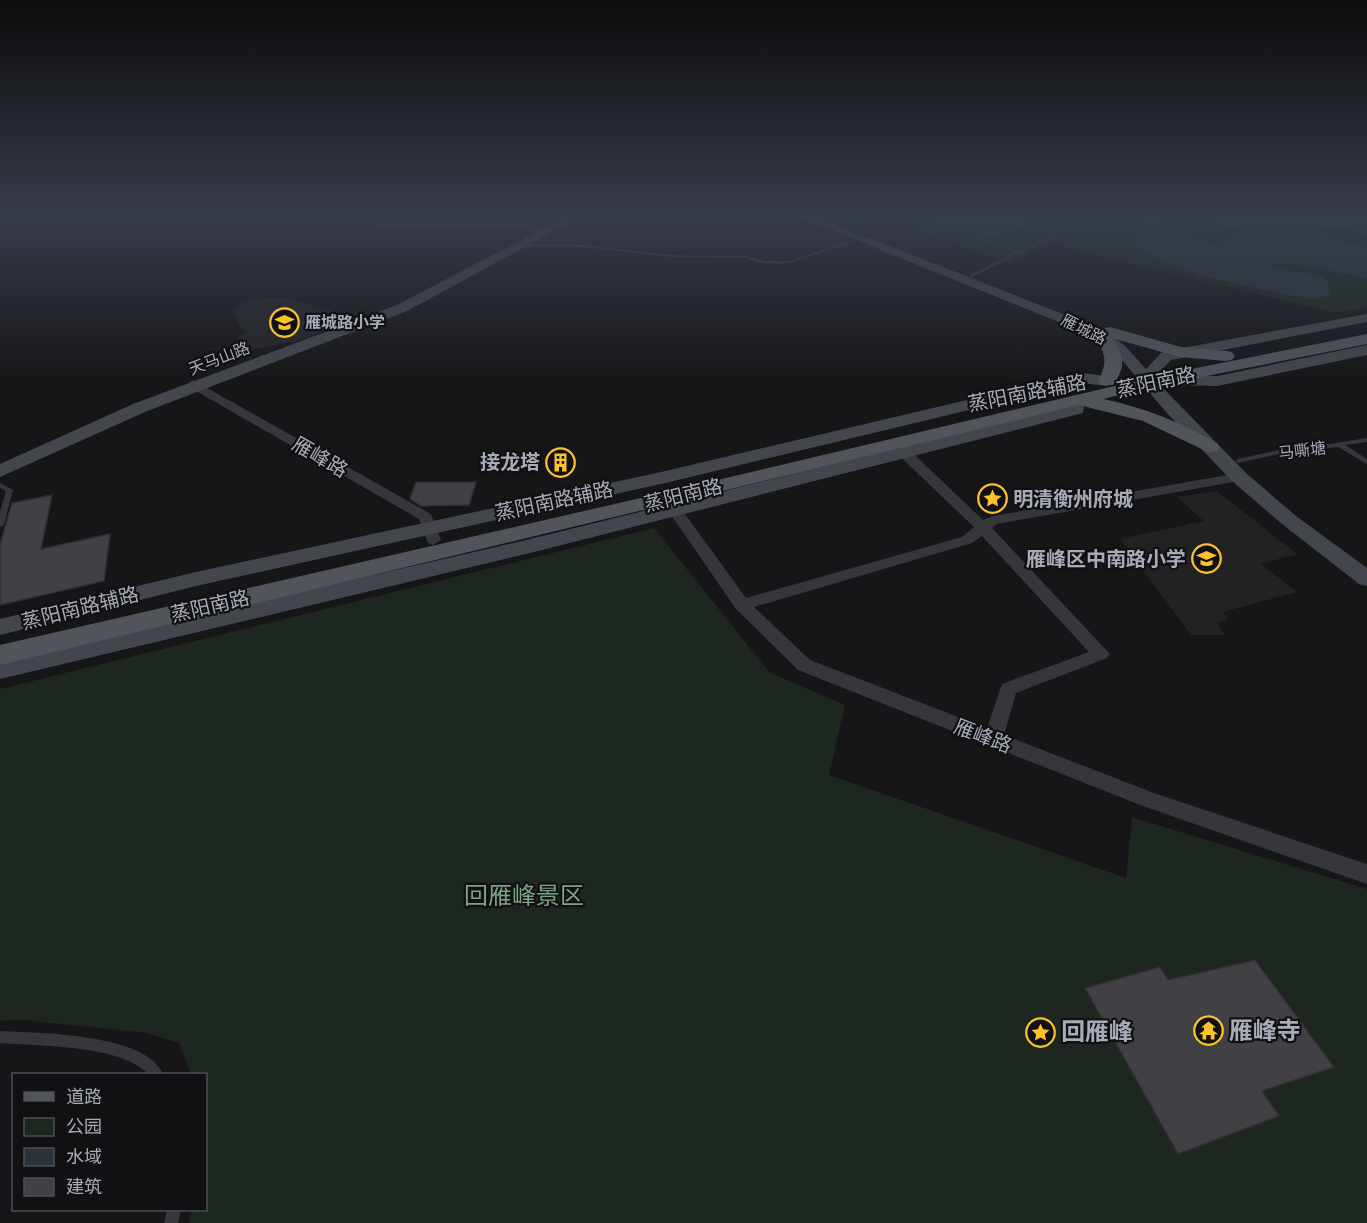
<svg xmlns="http://www.w3.org/2000/svg" width="1367" height="1223" font-family="'DM Sans','Noto Sans SC',sans-serif">
  <style>
    .built { fill: #222225 }
    .green { fill: #1d261f }
    .water { fill: #2b343c }
    .building { fill: #404045; stroke: #303034; stroke-width: 1.5 }
    .lines { fill: none; stroke-linecap: round; stroke-linejoin: round }
    .lane { fill: #36373d; fill-rule: evenodd }
    .street { fill: #36373d; fill-rule: evenodd }
    .secondary { fill: #44464d; fill-rule: evenodd }
    .primary { fill: #52545c; fill-rule: evenodd }
    .labels { text-anchor: middle; stroke-width: 4.5; stroke-linejoin: round; paint-order: stroke }
    .far-poi-label { font-size: 16px; font-weight: bold; fill: #a7abb8; stroke: #111113; text-anchor: start }
    .far-street-label { font-size: 16px; fill: #a7abb8; stroke: #111113 }
    .street-label { font-size: 20px; fill: #a7abb8; stroke: #111113 }
    .poi-label { font-size: 20px; font-weight: bold; fill: #a7abb8; stroke: #111113; text-anchor: end }
    .near-park-label { font-size: 24px; fill: #7da482; stroke: #111113 }
    .near-poi-label { font-size: 24px; font-weight: bold; fill: #a7abb8; stroke: #111113; text-anchor: start }
  </style>
  <rect width="100%" height="100%" fill="#161618"/>
  <g class="built">
    <polygon points="282,297 338,313 325,317 335,326 300,340 242,352 237,336 245,334 232,311 243,301"/>
    <polygon points="1217,491 1297,554 1261,564 1297,592 1223,612 1228,619 1218,623 1224,635 1191,635 1120,539 1204,521 1177,497"/>
  </g>
  <g class="green">
    <polygon points="874,214 1367,214 1367,308 1336,313 1050,244 1010,264"/>
    <polygon points="654,528 769,672 845,705 829,775 1126,878 1132,817 1367,889 1367,1223 189,1223 192,1210 206,1210 206,1074 191,1074 179,1043 147,1033 23,1020 0,1021 0,689"/>
  </g>
  <g class="water">
    <polygon points="912,214 1040,214 1016,231 1003,231 996,239 912,216"/>
    <path d="M1206,214H1367V236L1344,227L1315,230L1346,244L1367,242V278L1305,265L1267,263C1281,273 1308,272 1325,276L1331,295L1315,299L1281,294L1201,275L1160,261L1136,246L1133,222L1157,218L1194,239L1211,244L1233,240L1232,236H1239L1240,230L1228,228L1204,216Z"/>
  </g>
  <g class="building">
    <polygon points="416,482 476,482 469,505 421,506 410,499"/>
    <polygon points="52,495 41,549 110,534 104,581 0,605 0,545 12,503"/>
    <polygon points="1255,960 1334,1067 1262,1091 1279,1116 1178,1154 1085,988 1160,967 1168,980"/>
  </g>
  <g class="lines">
    <g class="lane">
      <polygon points="896,214 902,214 1019,251 1059,230 1077,214 1081,214 1063,232 972,277 970,277 970,275 1015,252"/>
      <polygon points="853,240 857,241 790,263 777,264 761,263 745,258 672,257 583,247 522,246 520,245 522,244 583,245 672,255 746,256 767,261 788,261"/>
      <polygon points="1367,438 1367,442 1345,445 1367,459 1367,464 1338,447 1329,448 1310,447 1238,463 1235,461 1238,459 1310,443 1329,444"/>
      <polygon points="0,483 13,490 4,525 0,527 0,512 6,491 0,488"/>
      <path d="M0,1031C38,1033 146,1033 163,1074H148C122,1045 38,1046 0,1043Z"/>
      <polygon points="167,1210 181,1210 178,1223 164,1223"/>
    </g>
    <g class="street">
      <polygon points="377,224 528,224 549,230 545,233 528,230 380,229 376,226"/>
      <polygon points="193,380 431,514 441,540 433,545 428,543 419,519 189,387 187,384"/>
      <path d="M894,439L899,440L983,520L993,516L1239,473L1244,474L1246,477L1244,480L1239,481L997,524L992,528L1110,654L1107,658L1016,693L1004,735L1154,793L1367,864V884L1143,806L996,748L986,746L985,744L798,670L736,609L660,499L667,495L672,496L746,598L962,537L974,527L889,446L887,443ZM982,536L1089,652L1002,684L987,728L810,660L754,607L972,543Z"/>
    </g>
    <g class="secondary">
      <polygon points="571,214 586,214 407,311 145,412 0,477 0,464 133,404 397,305"/>
      <polygon points="792,214 808,214 1106,331 1125,346 1146,369 1161,353 1166,351 1367,314 1367,322 1171,360 1158,374 1152,376 1154,378 1161,375 1217,376 1367,345 1367,355 1217,386 1160,385 1246,473 1296,516 1367,568 1367,586 1359,584 1282,524 1232,481 1166,412 1115,352 1096,337"/>
      <polygon points="1082,373 1107,376 1115,381 1107,386 1082,383 661,484 196,586 0,635 0,619 196,572 661,472"/>
      <polygon points="1077,395 1085,400 1083,413 526,554 0,679 0,661 526,540 1069,406 1071,396"/>
    </g>
    <g class="primary">
      <path d="M1110,327L1181,347L1226,351L1232,352L1235,356L1232,360L1226,361L1180,357L1112,338C1125,356 1126,367 1113,385H1101L1098,381C1109,361 1105,352 1093,334L1095,330Z"/>
      <path d="M1367,334V344L1161,385L1103,399C1145,408 1181,422 1217,443L1220,447L1217,451L1210,453L1143,421L1079,405L0,665V645L667,492L1161,375Z"/>
    </g>
  </g>
  <linearGradient id="sky" x2="0" y2="1"><stop stop-color="#0c0c0d"/><stop offset="0.56" stop-color="#363c48"/><stop offset="1" stop-color="#363c48" stop-opacity="0"/></linearGradient>
  <rect width="1367" height="385" fill="url(#sky)"/>
  <defs>
    <symbol id="school-ring" viewBox="-11 -11 22 22"><circle r="9.5" fill="#111113" stroke="#fbc22b" stroke-width="1.5"/><path d="M0-5L7-2L0 1L-7-2ZM-4 1L0 2.5L4 1V4Q0 6-4 4Z" fill="#fbc22b"/></symbol>
    <symbol id="building-ring" viewBox="-11 -11 22 22"><circle r="9.5" fill="#111113" stroke="#fbc22b" stroke-width="1.5"/><path d="M-4-6H4V6H1V3H-1V6H-4ZM-2.5-4.3h1.7v1.8h-1.7ZM.8-4.3h1.7v1.8H.8ZM-2.5-1h1.7V.8h-1.7ZM.8-1h1.7V.8H.8Z" fill="#fbc22b"/></symbol>
    <symbol id="sight-ring" viewBox="-11 -11 22 22"><circle r="9.5" fill="#111113" stroke="#fbc22b" stroke-width="1.5"/><path d="M0-6L1.8-2.2L6-1.7L2.9 1.2L3.7 5.4L0 3.3L-3.7 5.4L-2.9 1.2L-6-1.7L-1.8-2.2Z" fill="#fbc22b"/></symbol>
    <symbol id="temple-ring" viewBox="-11 -11 22 22"><circle r="9.5" fill="#111113" stroke="#fbc22b" stroke-width="1.5"/><path d="M0-6L5-2H3V0L6.5 2.5H4V6H1.5V3h-3V6H-4V2.5H-6.5L-3 0V-2H-5Z" fill="#fbc22b"/></symbol>
  </defs>
  <g fill-rule="evenodd">
    <use href="#school-ring" x="268" y="306" width="33" height="33"/>
    <use href="#building-ring" x="544" y="446" width="33" height="33"/>
    <use href="#sight-ring" x="976" y="482" width="33" height="33"/>
    <use href="#school-ring" x="1190" y="542" width="33" height="33"/>
    <use href="#temple-ring" x="1192" y="1014" width="33" height="33"/>
    <use href="#sight-ring" x="1024" y="1016" width="33" height="33"/>
  </g>
  <g class="labels">
    <g class="far-poi-label">
      <text x="305" y="328">雁城路小学</text>
    </g>
    <g class="far-street-label">
      <text transform="translate(1084 329) rotate(26)" y="6">雁城路</text>
      <text transform="translate(219 358) rotate(-21)" y="6">天马山路</text>
      <text transform="translate(1302 450) rotate(-7)" y="6">马嘶塘</text>
    </g>
    <g class="street-label">
      <text transform="translate(1156 382) rotate(-12)" y="7">蒸阳南路</text>
      <text transform="translate(1027 393) rotate(-11)" y="7">蒸阳南路辅路</text>
      <text transform="translate(320 457) rotate(30)" y="7">雁峰路</text>
      <text transform="translate(683 495) rotate(-14)" y="7">蒸阳南路</text>
      <text transform="translate(554 501) rotate(-12)" y="7">蒸阳南路辅路</text>
      <text transform="translate(210 606) rotate(-13)" y="7">蒸阳南路</text>
      <text transform="translate(80 608) rotate(-14)" y="7">蒸阳南路辅路</text>
      <text transform="translate(983 736) rotate(21)" y="7">雁峰路</text>
    </g>
    <g class="poi-label">
      <text x="540" y="469">接龙塔</text>
      <text x="1013" y="506" text-anchor="start">明清衡州府城</text>
      <text x="1186" y="566">雁峰区中南路小学</text>
    </g>
    <g class="near-park-label">
      <text x="524" y="904">回雁峰景区</text>
    </g>
    <g class="near-poi-label">
      <text x="1229" y="1039">雁峰寺</text>
      <text x="1061" y="1040">回雁峰</text>
    </g>
  </g>
  <rect x="12" y="1073" width="195" height="138" fill="#111113" stroke="#4d4f55" stroke-width="1.5"/>
  <rect x="24" y="1092" width="30" height="9" fill="#52545c" stroke="#4d4f55" stroke-width="1.5"/>
  <text x="66" y="1103" font-size="18" fill="#a7abb8">道路</text>
  <rect x="24" y="1118" width="30" height="18" fill="#1d261f" stroke="#4d4f55" stroke-width="1.5"/>
  <text x="66" y="1133" font-size="18" fill="#a7abb8">公园</text>
  <rect x="24" y="1148" width="30" height="18" fill="#2b343c" stroke="#4d4f55" stroke-width="1.5"/>
  <text x="66" y="1163" font-size="18" fill="#a7abb8">水域</text>
  <rect x="24" y="1178" width="30" height="18" fill="#404045" stroke="#4d4f55" stroke-width="1.5"/>
  <text x="66" y="1193" font-size="18" fill="#a7abb8">建筑</text>
</svg>
